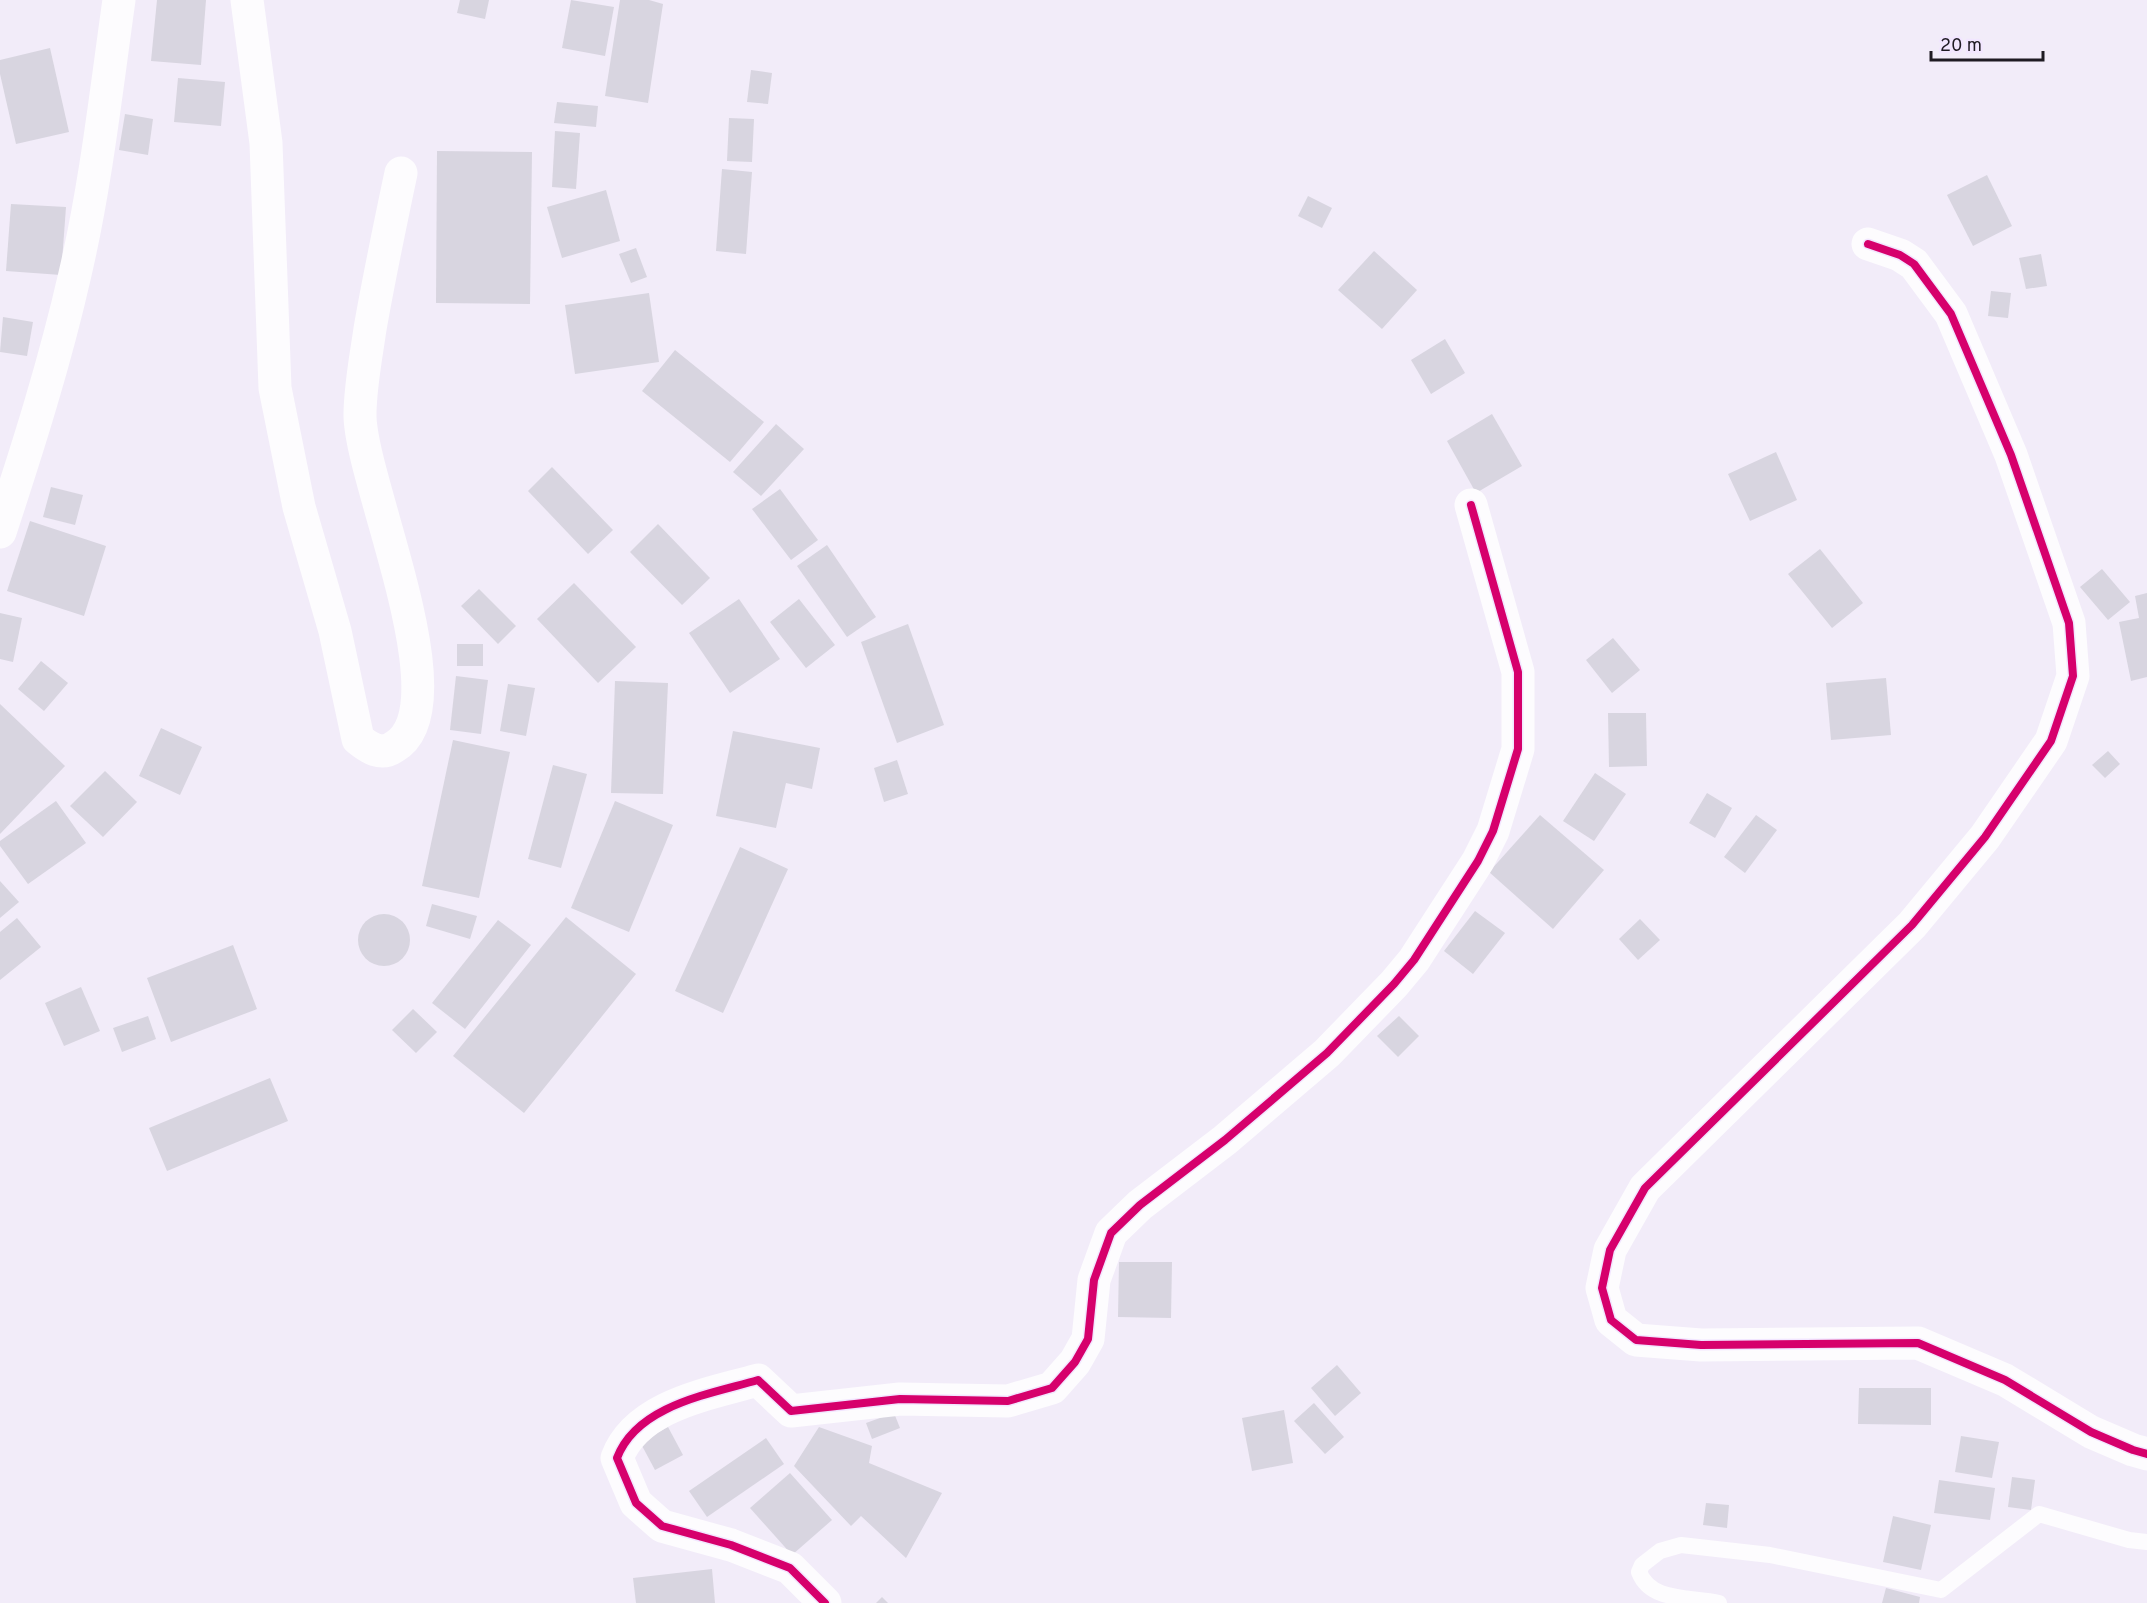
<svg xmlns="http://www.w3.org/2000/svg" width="2147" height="1603" font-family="Overpass,sans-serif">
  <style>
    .building { fill: #d8d5e0 }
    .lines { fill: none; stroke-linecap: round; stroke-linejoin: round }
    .service { stroke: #fdfcfe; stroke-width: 16 }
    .minor { stroke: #fdfcfe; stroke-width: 33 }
    .cycleway-casing { stroke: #f2e6ff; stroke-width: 11 }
    .cycleway { stroke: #d6006c; stroke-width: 8 }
  </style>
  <rect width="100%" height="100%" fill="#f2ecf9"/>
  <g class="building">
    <polygon points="157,0 206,0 201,65 151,61"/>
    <polygon points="460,0 489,0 485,19 457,13"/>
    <polygon points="571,0 614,7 605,56 562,48"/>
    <polygon points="620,0 649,0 663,4 648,103 605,96"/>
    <polygon points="50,48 69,132 16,144 0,74 0,60"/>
    <polygon points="751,70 772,73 768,104 747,102"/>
    <polygon points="178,78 225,82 221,126 174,122"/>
    <polygon points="557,102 598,106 596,127 554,123"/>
    <polygon points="125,114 153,119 148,155 119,150"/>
    <polygon points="729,118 754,119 752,162 727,161"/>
    <polygon points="555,131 580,133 576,189 552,187"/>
    <polygon points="437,151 532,152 530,304 436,303"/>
    <polygon points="722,169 752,172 746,254 716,251"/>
    <polygon points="1987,175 2012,226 1973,246 1947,195"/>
    <polygon points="606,190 620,241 562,258 547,207"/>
    <polygon points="1308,196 1332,208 1322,228 1298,216"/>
    <polygon points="11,204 66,207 61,275 6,271"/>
    <polygon points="636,248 647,277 631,283 619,254"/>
    <polygon points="1374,251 1417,290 1382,329 1338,290"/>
    <polygon points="2041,254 2047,286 2026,289 2019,258"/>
    <polygon points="1991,291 2011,293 2008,318 1988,316"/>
    <polygon points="649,293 659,362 575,374 565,305"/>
    <polygon points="3,317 33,322 27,356 0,352"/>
    <polygon points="1445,339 1465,373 1431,394 1411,360"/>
    <polygon points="675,350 764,422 730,462 642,391"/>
    <polygon points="1492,414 1522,466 1476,493 1447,441"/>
    <polygon points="776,424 804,449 761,496 733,472"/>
    <polygon points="1776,452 1797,500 1750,521 1728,474"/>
    <polygon points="552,467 613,530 588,554 528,491"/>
    <polygon points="51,487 83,495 75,525 43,517"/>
    <polygon points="780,489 818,540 791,560 752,509"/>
    <polygon points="30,521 106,546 84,616 7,591"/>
    <polygon points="658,524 710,578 682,605 630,552"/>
    <polygon points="827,545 876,617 847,637 797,566"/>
    <polygon points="1820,549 1863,603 1832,628 1788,574"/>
    <polygon points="2102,569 2130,602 2108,620 2080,587"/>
    <polygon points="574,583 636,647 598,683 537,619"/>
    <polygon points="479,589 516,626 498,644 461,606"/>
    <polygon points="2147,593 2147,677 2131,681 2119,622 2139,618 2135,596"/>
    <polygon points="739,599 780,659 730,693 689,633"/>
    <polygon points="799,599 835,645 806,668 770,622"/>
    <polygon points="0,613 22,618 13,662 0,659"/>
    <polygon points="908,624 944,725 897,743 861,642"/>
    <polygon points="1613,638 1640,670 1612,693 1586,660"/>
    <rect x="457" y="644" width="26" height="22"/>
    <polygon points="41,661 68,683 44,711 18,689"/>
    <polygon points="456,676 488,680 481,734 450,730"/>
    <polygon points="1886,678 1891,735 1831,740 1826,683"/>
    <polygon points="615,681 668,683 663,794 611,793"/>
    <polygon points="508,684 535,688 526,736 500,731"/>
    <polygon points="0,704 65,766 0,834"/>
    <polygon points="1608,713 1646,713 1647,766 1609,767"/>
    <polygon points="161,728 202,747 180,795 139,776"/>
    <polygon points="733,731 820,748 812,789 786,783 776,828 716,816"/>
    <polygon points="453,740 510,752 479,898 422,886"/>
    <polygon points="2108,751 2120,764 2105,778 2092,765"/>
    <polygon points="897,760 908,794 884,802 874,768"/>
    <polygon points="553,765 587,774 561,868 528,859"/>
    <polygon points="105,771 137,802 103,837 70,806"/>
    <polygon points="1595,773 1626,794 1594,841 1563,821"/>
    <polygon points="1707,793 1732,808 1715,838 1689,823"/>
    <polygon points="56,801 86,843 28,884 0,846 0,841"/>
    <polygon points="615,801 673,825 629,932 571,908"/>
    <polygon points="1540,815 1604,870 1553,929 1489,872"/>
    <polygon points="1756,815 1777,830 1745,873 1724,857"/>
    <polygon points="740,847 788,869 723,1013 675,991"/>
    <polygon points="0,881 19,902 0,918"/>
    <polygon points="432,904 477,916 470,939 426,926"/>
    <polygon points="1475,911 1505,933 1473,974 1444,951"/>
    <circle cx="384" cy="940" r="26"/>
    <polygon points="566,917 636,974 524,1113 453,1056"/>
    <polygon points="17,918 41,947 0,980 0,932"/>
    <polygon points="1640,919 1660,940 1638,960 1619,939"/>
    <polygon points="498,920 531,945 465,1029 432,1003"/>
    <polygon points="233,945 257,1009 171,1042 147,978"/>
    <polygon points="81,987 100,1031 64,1046 45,1003"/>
    <polygon points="413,1009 437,1032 416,1053 392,1030"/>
    <polygon points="148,1016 156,1039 122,1052 113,1028"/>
    <polygon points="1399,1016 1419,1036 1398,1057 1377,1036"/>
    <polygon points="270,1078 288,1121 167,1171 149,1128"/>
    <polygon points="1119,1262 1172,1262 1171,1318 1118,1317"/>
    <polygon points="1337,1365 1361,1393 1335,1416 1311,1388"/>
    <polygon points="1859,1388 1931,1388 1931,1425 1858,1424"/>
    <polygon points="1314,1403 1344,1437 1325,1454 1294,1421"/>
    <polygon points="1284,1410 1293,1463 1252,1471 1242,1418"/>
    <polygon points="894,1413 900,1428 872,1439 866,1423"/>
    <polygon points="668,1427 683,1455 655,1470 640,1442"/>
    <polygon points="819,1427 872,1446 869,1463 942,1493 906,1558 861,1516 851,1526 794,1466"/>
    <polygon points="1961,1436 1999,1442 1992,1478 1955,1472"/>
    <polygon points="766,1438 784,1464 707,1517 689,1491"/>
    <polygon points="790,1473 832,1520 792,1555 750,1508"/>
    <polygon points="2012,1477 2035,1480 2031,1510 2008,1507"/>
    <polygon points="1939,1480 1995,1488 1990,1520 1934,1513"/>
    <polygon points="1706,1503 1729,1505 1727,1528 1703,1525"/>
    <polygon points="1893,1516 1931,1525 1921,1570 1883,1562"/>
    <polygon points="712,1569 715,1603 636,1603 633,1578"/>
    <polygon points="1886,1588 1920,1597 1919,1603 1882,1603"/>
    <polygon points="882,1597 888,1603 876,1603"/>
  </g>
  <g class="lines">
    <path class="service" d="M1719,1603C1691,1596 1651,1603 1639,1572L1642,1565L1660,1551L1681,1545L1770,1555L1941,1590L2039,1514L2129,1540L2147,1542"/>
    <g class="minor">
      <path d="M247,0L266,143L275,388L299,507L335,631L358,739C369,748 381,756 394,747C463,707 360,481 360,415C360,387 366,357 370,329C379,277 390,225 401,173"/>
      <polyline points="1868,244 1900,255 1914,264 1951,314 2011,455 2069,623 2073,676 2051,741 1985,837 1912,925 1645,1188 1610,1250 1602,1288 1611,1320 1636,1340 1701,1345 1918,1343 2005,1380 2091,1432 2133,1450 2147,1454"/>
      <path d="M0,532C28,447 55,362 75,274C96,184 106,92 119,0"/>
      <path d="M825,1603L790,1568L731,1545L662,1526L636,1503L617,1458C637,1405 710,1394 758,1380L791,1411L900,1399L1008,1401L1052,1388L1075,1362L1088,1339L1094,1280L1111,1233L1140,1205L1225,1140L1327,1053L1394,984L1414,960L1478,861L1493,831L1518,749V672L1471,505"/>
    </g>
    <defs>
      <g id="cycleway">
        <polyline points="1868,244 1900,255 1914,264 1951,314 2011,455 2069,623 2073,676 2051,741 1985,837 1912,925 1645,1188 1610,1250 1602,1288 1611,1320 1636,1340 1701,1345 1918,1343 2005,1380 2091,1432 2133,1450 2147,1454"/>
        <path d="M825,1603L790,1568L731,1545L662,1526L636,1503L617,1458C637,1405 710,1394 758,1380L791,1411L900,1399L1008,1401L1052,1388L1075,1362L1088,1339L1094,1280L1111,1233L1140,1205L1225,1140L1327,1053L1394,984L1414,960L1478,861L1493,831L1518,749V672L1471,505"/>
      </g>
    </defs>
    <use href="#cycleway" class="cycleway-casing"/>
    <use href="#cycleway" class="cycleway"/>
  </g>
  <path d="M1931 51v9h112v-9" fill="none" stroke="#1f1b23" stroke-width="3"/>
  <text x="1940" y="51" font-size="18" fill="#1f1b23" stroke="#f2e6ff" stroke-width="4.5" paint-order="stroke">20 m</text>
</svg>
